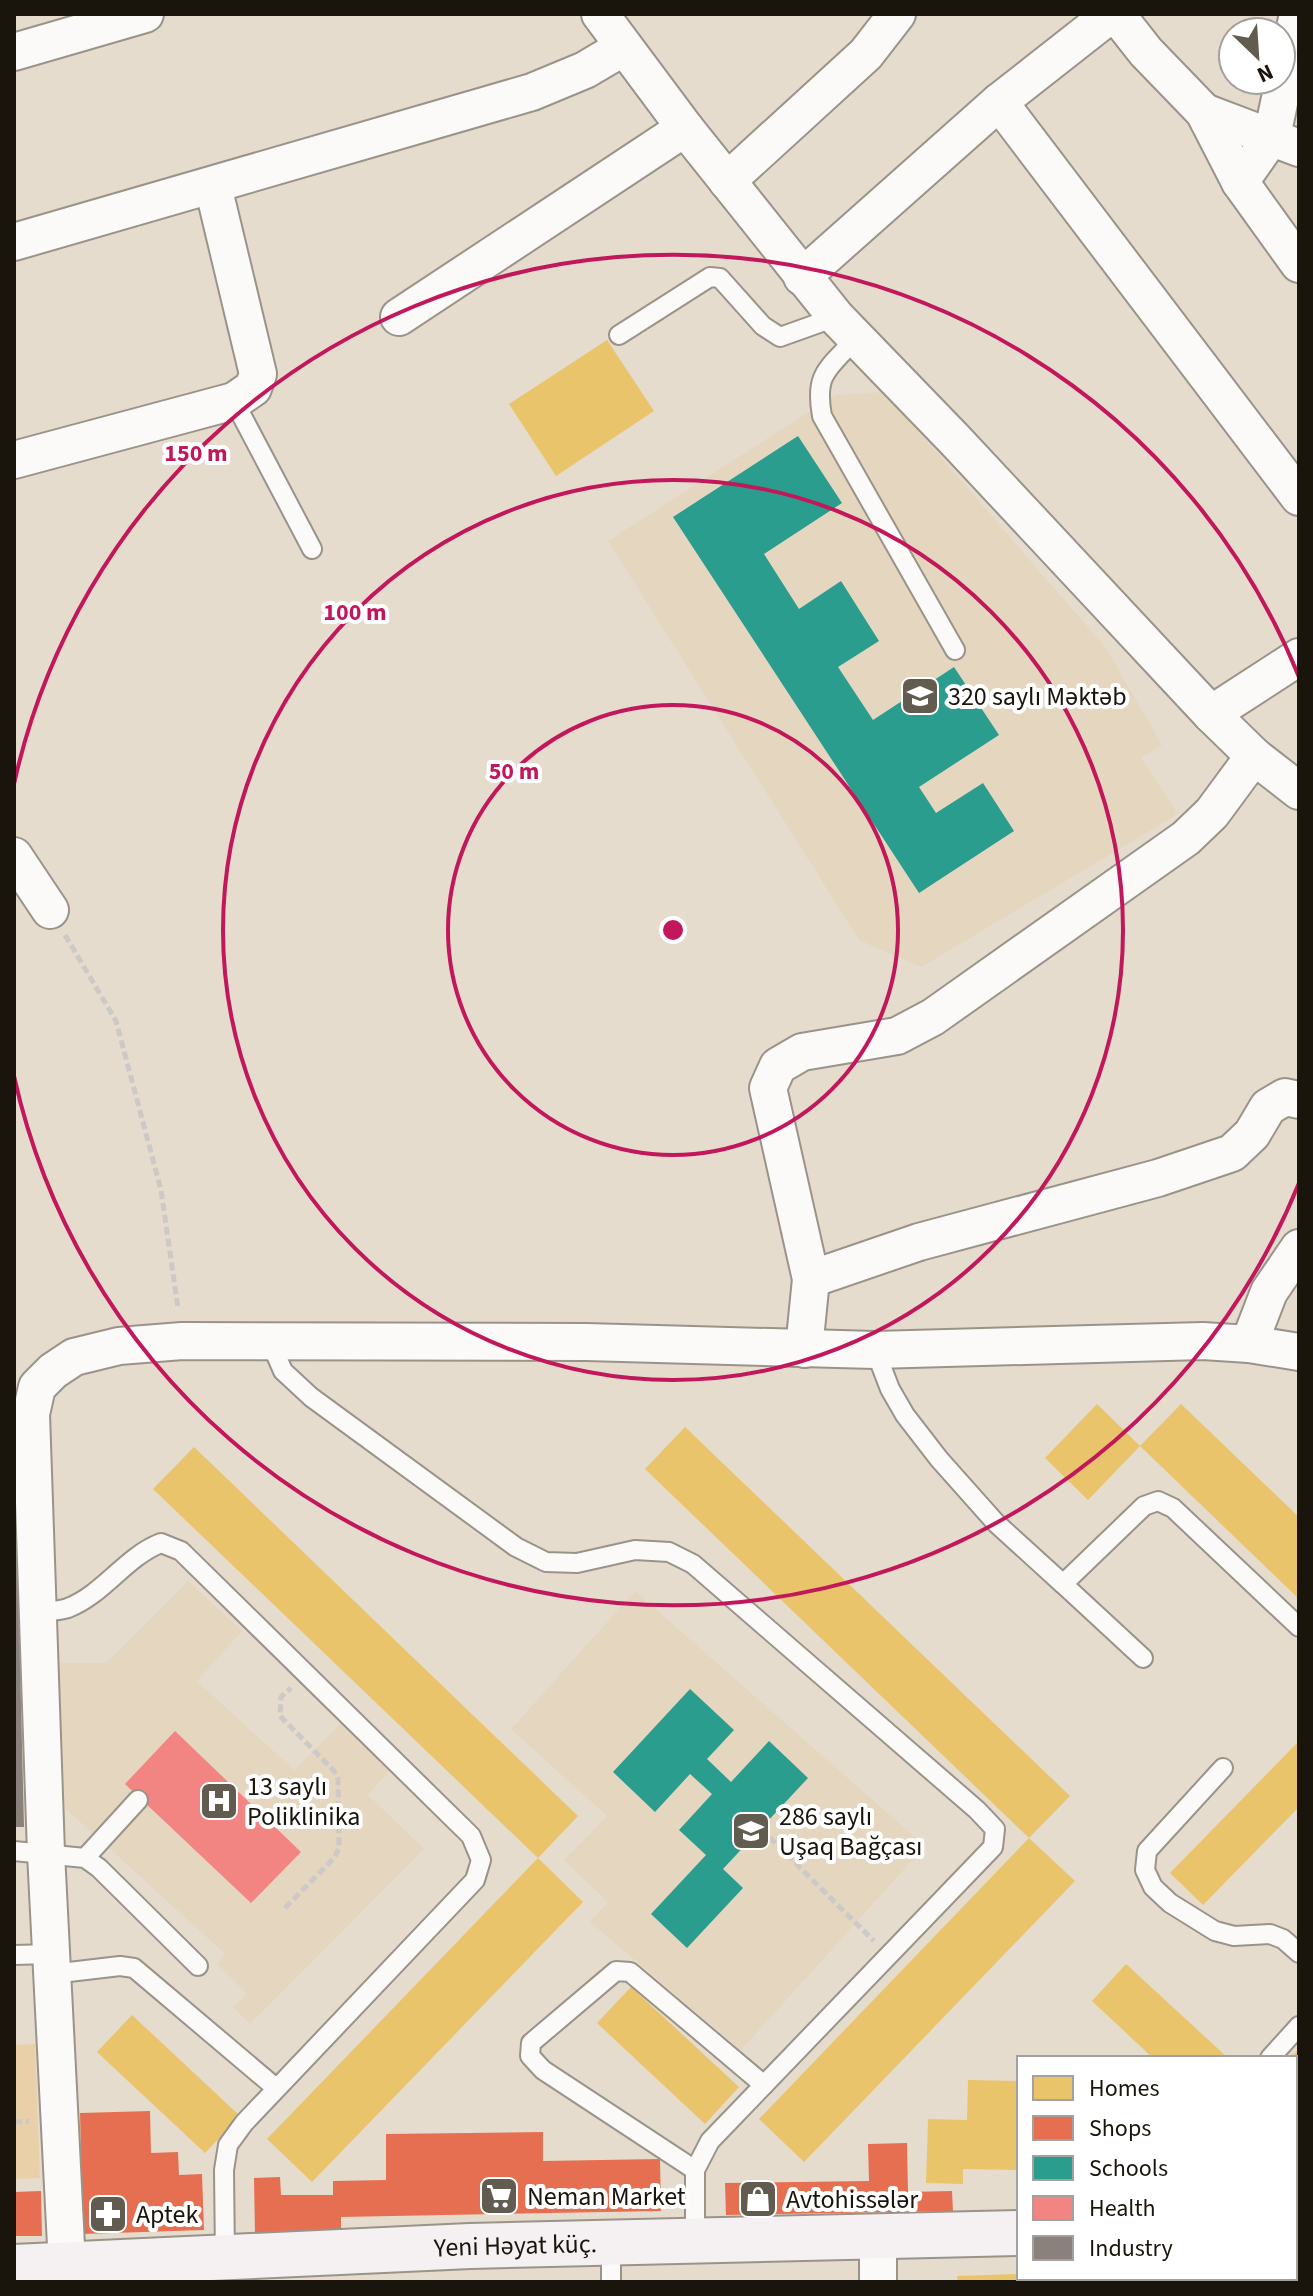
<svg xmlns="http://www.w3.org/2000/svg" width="1313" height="2296" font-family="'Source Sans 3',sans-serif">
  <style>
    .built { fill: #e5d6bf }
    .green { fill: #e9d0a8 }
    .homes { fill: #e9c46a }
    .shops { fill: #e76f51 }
    .schools { fill: #2a9d8f }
    .health { fill: #f28482 }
    .industry { fill: #8a817c }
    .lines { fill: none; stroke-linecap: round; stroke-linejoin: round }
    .lane-casing { stroke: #9a9389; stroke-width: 22 }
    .street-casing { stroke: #9a9389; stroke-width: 40 }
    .secondary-casing { stroke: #9a9389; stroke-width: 48 }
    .path { stroke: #ccc9c6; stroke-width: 5; stroke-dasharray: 8 4; stroke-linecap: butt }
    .lane { stroke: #fbfaf8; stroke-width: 18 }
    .street { stroke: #fbfaf8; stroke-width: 36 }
    .secondary { stroke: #f5f1f3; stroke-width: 44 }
    .ring { fill: none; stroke: #c2185b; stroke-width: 4 }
    .labels { text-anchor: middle; stroke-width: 8; stroke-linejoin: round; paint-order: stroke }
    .poi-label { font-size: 26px; fill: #1a150c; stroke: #fff; text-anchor: start }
    .street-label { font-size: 26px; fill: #1a150c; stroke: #fff }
    .centre { fill: #c2185b; stroke: #fff; stroke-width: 4 }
    .ring-label { font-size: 24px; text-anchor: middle; font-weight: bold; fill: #c2185b; stroke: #fff; stroke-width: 8; stroke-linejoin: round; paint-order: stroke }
  </style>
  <rect width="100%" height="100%" fill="#e5dcce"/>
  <g class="built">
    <polygon points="884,392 1106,648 1162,745 1141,758 1178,814 921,967 859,940 608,541 835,395"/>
    <polygon points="188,1581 242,1631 197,1681 294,1770 342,1722 391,1769 368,1795 424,1849 250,2024 233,2007 247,1994 217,1964 225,1954 65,1808 59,1663 106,1663"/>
    <polygon points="635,1591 925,1846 741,2050 590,1922 608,1902 564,1860 607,1816 511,1729"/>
  </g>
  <polygon class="green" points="35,2044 40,2178 14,2179 14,2045"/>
  <g class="homes">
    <polygon points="607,340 654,411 556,476 509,404"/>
    <polygon points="1097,1404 1140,1446 1088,1500 1045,1458"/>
    <polygon points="1181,1404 1299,1517 1299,1599 1140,1446"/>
    <polygon points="685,1427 1070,1796 1029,1838 645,1469"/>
    <polygon points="194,1447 578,1816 538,1858 153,1489"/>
    <polygon points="1299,1741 1299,1807 1203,1905 1170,1873"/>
    <polygon points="1029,1838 1075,1881 804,2162 759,2119"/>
    <polygon points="538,1858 583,1902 312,2182 267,2139"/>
    <polygon points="1126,1964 1228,2058 1153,2058 1092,2001"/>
    <polygon points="631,1987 739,2087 705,2124 597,2023"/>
    <polygon points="132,2015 240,2116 205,2153 97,2052"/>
    <polygon points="1299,2049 1299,2139 1295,2135 1295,2058 1290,2058"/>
    <polygon points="968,2080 1019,2081 1019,2170 963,2169 963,2184 926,2183 928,2119 967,2120"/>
    <polygon points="1295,2262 1299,2262 1299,2282 958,2282 957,2276 1019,2274 1019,2278 1295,2278"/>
  </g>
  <g class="shops">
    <polygon points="150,2111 151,2153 178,2152 179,2175 202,2174 204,2230 83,2234 80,2113"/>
    <polygon points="543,2132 543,2161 660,2159 661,2211 341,2217 341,2233 255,2235 254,2178 280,2177 281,2195 333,2195 333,2181 386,2180 386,2134"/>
    <polygon points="907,2143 908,2192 952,2191 953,2211 726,2215 725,2183 869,2181 868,2144"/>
    <rect x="1295" y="2152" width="4" height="40"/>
    <polygon points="41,2191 42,2236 14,2236 14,2192"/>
  </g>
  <g class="schools">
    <polygon points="798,436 842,503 764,554 799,609 841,581 879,641 838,667 873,720 954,667 999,735 919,787 936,813 983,783 1014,831 919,893 673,517"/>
    <polygon points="690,1689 734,1730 707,1759 731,1782 769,1741 808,1778 723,1869 743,1888 687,1948 651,1914 706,1855 679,1830 712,1794 690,1774 655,1812 613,1772"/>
  </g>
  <polygon class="health" points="175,1731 301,1852 251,1903 125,1784"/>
  <polygon class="industry" points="14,1538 17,1538 24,1827 14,1827"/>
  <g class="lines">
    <defs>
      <g id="lane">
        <polyline points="619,335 710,277 720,278 763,326 780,337 836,317"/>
        <path d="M856,338C829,369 814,372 822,416L955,650"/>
        <polyline points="234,401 312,549"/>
        <polyline points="269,1339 283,1371 311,1397 516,1547 546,1562 577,1563 635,1550 669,1552 693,1564 977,1810 995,1829 993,1847 710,2141 695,2170 695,2241"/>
        <polyline points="875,1350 890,1389 905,1415 939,1459 996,1523 1063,1584 1144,1506 1158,1501 1173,1508 1299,1627"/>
        <polyline points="1063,1584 1143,1658"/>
        <path d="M37,1613C47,1611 59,1611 68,1608C104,1594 125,1557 161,1543L181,1551L471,1836L481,1860L475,1880L244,2123L228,2145L224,2170L225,2258"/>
        <polyline points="1223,1768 1147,1851 1145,1870 1153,1887 1170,1903 1215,1931 1234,1936 1270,1934 1283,1939 1299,1953"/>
        <polyline points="14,1851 85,1858 99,1868 198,1966"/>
        <polyline points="85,1858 138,1800"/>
        <polyline points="14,1955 51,1954"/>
        <polyline points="52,1974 120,1966 134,1968 276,2088"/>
        <polyline points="1270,2058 1299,2026"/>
        <polyline points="695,2170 543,2070 530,2056 531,2043 616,1971 630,1972 764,2085"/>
        <polyline points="611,2282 611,2245"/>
      </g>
      <g id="street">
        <polyline points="600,14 685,128 836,317 955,440 1211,714 1254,756 1299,791"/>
        <polyline points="1116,14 1146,52 1204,112 1240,182 1299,264"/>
        <polyline points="14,52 145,14"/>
        <polyline points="999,102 1299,497"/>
        <polyline points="1204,112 1299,148"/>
        <polyline points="727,181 866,54 897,14"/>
        <polyline points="1240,182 1272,136 1298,14"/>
        <polyline points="14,242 532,92 585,70 624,47"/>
        <polyline points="802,277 999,102 1111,14"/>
        <polyline points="399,317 685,128"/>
        <polyline points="14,460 234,401 253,388 258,374 213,186"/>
        <polyline points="1211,714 1299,657"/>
        <polyline points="14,856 50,910"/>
        <polyline points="811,1279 919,1242 1158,1178 1232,1153 1252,1134 1268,1107 1285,1097 1299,1100"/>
        <polyline points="1249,1344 1269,1292 1299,1248"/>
        <polyline points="804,1349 811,1279 768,1088 778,1066 802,1052 897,1036 933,1017 1186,838 1212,813 1254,756"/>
        <polyline points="67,2265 46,1853 31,1414 37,1387 53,1371 74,1357 119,1346 182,1341 586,1342 875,1350 1203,1341 1249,1344 1299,1352"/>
        <polyline points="878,2282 878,2238"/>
      </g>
      <g id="secondary">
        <polyline points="1295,2225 1299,2225"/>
        <path id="s1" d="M14,2267L470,2246L1019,2233"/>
      </g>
    </defs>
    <use href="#lane" class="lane-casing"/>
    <use href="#street" class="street-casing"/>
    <use href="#secondary" class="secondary-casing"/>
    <g class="path">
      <polyline points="65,935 116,1021 161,1190 178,1308"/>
      <polyline points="761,1829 874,1941"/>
      <polyline points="285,1908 334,1858 339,1848 338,1779 335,1772 280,1716 281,1697 291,1688"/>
      <polyline points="14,2122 29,2121"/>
    </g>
    <use href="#lane" class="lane"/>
    <use href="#street" class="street"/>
    <use href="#secondary" class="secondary"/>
  </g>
  <g class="ring">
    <circle cx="673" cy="930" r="225"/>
    <circle cx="673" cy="930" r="450"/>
    <path d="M1299 1183A675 675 0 0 1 14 1076M14 784A675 675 0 0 1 1299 677"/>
  </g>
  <defs>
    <symbol id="school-square" viewBox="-11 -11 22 22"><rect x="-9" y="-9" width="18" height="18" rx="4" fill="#615b50" stroke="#fff"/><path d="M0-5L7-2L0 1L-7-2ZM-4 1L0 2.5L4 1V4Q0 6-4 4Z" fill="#fff"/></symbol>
    <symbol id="hospital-square" viewBox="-11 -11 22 22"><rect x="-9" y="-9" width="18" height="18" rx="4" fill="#615b50" stroke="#fff"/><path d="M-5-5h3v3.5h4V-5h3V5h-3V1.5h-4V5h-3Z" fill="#fff"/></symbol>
    <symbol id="supermarket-square" viewBox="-11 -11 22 22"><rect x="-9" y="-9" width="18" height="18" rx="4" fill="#615b50" stroke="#fff"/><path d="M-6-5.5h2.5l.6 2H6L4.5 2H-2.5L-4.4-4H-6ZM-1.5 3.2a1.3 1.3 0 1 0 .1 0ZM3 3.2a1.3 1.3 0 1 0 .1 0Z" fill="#fff"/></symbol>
    <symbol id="shop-square" viewBox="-11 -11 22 22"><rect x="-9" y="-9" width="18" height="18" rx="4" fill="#615b50" stroke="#fff"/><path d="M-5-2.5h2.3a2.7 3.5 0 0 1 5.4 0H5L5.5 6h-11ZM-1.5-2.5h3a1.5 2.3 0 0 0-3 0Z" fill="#fff"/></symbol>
    <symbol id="pharmacy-square" viewBox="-11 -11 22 22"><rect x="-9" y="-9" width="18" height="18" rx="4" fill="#615b50" stroke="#fff"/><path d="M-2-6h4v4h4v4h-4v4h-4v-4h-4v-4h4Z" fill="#fff"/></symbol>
  </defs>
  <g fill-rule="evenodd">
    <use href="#school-square" x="898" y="674" width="44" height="44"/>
    <use href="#hospital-square" x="197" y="1779" width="44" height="44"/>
    <use href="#school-square" x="729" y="1809" width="44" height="44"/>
    <use href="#supermarket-square" x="477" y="2174" width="44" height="44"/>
    <use href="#shop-square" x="736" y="2177" width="44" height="44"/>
    <use href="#pharmacy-square" x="86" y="2192" width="44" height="44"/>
  </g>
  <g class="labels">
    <g class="poi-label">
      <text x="948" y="705">320 saylı Məktəb</text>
      <text x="247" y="1795">13 saylı<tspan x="247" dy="30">Poliklinika</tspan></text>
      <text x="779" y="1825">286 saylı<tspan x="779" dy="30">Uşaq Bağçası</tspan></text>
      <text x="527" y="2205">Neman Market</text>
      <text x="786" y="2208">Avtohissələr</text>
      <text x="136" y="2223">Aptek</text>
    </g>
    <g class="street-label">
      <text dy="9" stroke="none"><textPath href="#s1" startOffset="502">Yeni Həyat küç.</textPath></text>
    </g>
  </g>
  <circle cx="673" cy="930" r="12" class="centre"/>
  <g class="ring-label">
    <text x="196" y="461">150 m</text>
    <text x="355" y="620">100 m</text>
    <text x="514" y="779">50 m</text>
  </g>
  <rect width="1313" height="2296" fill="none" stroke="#1a150c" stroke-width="32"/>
  <rect x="1017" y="2056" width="280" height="224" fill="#ffffff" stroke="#a3a19e" stroke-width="2"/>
  <rect x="1033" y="2076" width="40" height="24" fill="#e9c46a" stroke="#a3a19e" stroke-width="2"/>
  <text x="1089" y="2096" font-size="24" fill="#1a150c">Homes</text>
  <rect x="1033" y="2116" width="40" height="24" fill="#e76f51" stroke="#a3a19e" stroke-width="2"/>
  <text x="1089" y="2136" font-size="24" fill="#1a150c">Shops</text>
  <rect x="1033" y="2156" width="40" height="24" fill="#2a9d8f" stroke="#a3a19e" stroke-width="2"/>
  <text x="1089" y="2176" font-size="24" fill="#1a150c">Schools</text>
  <rect x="1033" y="2196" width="40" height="24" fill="#f28482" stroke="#a3a19e" stroke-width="2"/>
  <text x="1089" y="2216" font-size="24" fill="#1a150c">Health</text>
  <rect x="1033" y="2236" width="40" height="24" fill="#8a817c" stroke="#a3a19e" stroke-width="2"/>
  <text x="1089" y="2256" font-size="24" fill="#1a150c">Industry</text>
  <g transform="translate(1257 56) rotate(155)"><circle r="38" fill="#ffffff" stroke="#a3a19e" stroke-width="2"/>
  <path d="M0-6L14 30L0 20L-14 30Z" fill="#615b50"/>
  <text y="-12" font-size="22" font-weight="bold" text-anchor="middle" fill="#1a150c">N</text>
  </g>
</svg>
